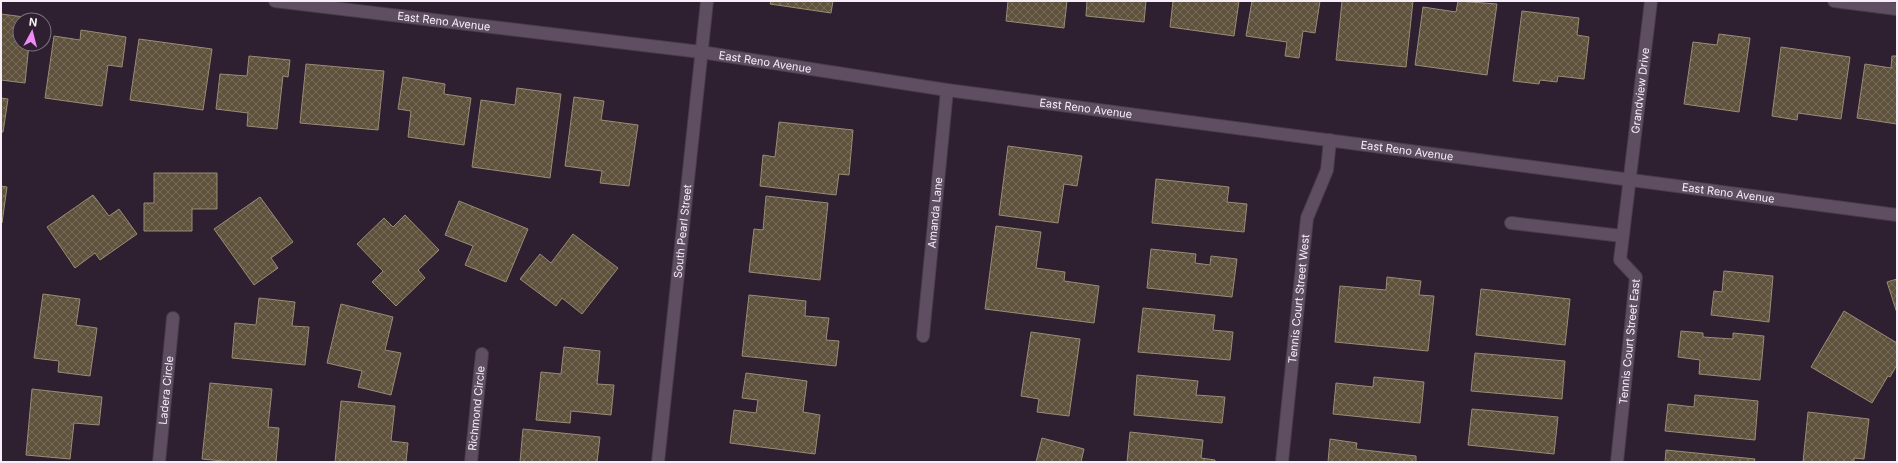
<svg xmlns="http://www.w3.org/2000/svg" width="1898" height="463" font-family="Inter,sans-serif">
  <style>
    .building { fill: url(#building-cross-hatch); stroke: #9a8c74 }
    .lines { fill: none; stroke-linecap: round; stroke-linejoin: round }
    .minor-casing { stroke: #483b4a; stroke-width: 14 }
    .minor { stroke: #5f4e62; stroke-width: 12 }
    .labels { text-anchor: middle; stroke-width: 4; stroke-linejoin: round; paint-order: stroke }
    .street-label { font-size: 11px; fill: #f7eef9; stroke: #2e1f31 }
  </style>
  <defs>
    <pattern id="building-cross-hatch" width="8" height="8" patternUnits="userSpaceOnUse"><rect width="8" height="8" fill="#5f523c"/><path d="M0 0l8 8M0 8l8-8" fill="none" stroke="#776b59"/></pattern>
  </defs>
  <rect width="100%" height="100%" fill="#2e1f31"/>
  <g class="building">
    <polygon points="771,1 833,1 831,13 770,4"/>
    <polygon points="1008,1 1067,1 1064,28 1006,21"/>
    <polygon points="1087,1 1146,1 1144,22 1086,16"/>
    <polygon points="1173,1 1239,1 1234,36 1170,27"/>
    <polygon points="1252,1 1320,1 1315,33 1303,31 1299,58 1285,56 1287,42 1246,36"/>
    <polygon points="1342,1 1413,1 1406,67 1336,60"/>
    <polygon points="1458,1 1497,4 1487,75 1415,65 1423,7 1456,12"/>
    <polygon points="1522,11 1579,18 1577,35 1589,37 1584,79 1558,76 1557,82 1540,80 1539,84 1513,81"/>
    <polygon points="1,14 32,18 32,20 20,20 20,44 29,44 25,83 1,80"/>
    <polygon points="81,30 126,37 122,67 108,65 102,106 45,98 54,36 80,40"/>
    <polygon points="1719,34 1750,38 1739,112 1684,104 1693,42 1717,45"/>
    <polygon points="139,39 212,49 203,110 130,100"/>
    <polygon points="1781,47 1850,57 1841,119 1798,113 1797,120 1772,116"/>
    <polygon points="249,56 290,60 288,77 283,76 277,129 247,126 248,113 216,109 220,74 247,76"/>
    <polygon points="1892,56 1897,56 1897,124 1857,118 1865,64 1891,68"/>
    <polygon points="306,64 384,71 378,130 300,123"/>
    <polygon points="403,77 445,84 444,94 471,98 464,145 408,137 411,111 398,109"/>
    <polygon points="517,88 561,94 550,178 472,167 481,100 515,105"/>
    <polygon points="574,97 604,101 601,120 638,125 629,186 600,183 602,171 565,166"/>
    <polygon points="1,98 8,99 3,132 1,132"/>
    <polygon points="779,122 853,130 849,175 839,174 836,195 760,186 763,155 775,157"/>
    <polygon points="1008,146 1082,156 1077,186 1064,184 1058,223 999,215"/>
    <polygon points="154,173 217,173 217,209 192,209 192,231 144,231 144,203 154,203"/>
    <polygon points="1156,179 1229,187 1227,202 1247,204 1244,232 1152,223"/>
    <polygon points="1,186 7,187 2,223 1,223"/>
    <polygon points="93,195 109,216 119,209 137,234 100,260 95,253 75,268 47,227"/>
    <polygon points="766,196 828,203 820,280 749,272 754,229 763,230"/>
    <polygon points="260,197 293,242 271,258 278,268 254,285 214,229"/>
    <polygon points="459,201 528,229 506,282 465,265 473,246 445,235"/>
    <polygon points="405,215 439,250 418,270 425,278 396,306 372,282 383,271 357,244 384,218 393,227"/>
    <polygon points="996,226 1041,232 1036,268 1065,272 1064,281 1099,286 1094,323 985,309"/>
    <polygon points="573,234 618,268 582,314 562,298 556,306 520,279 540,254 551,263"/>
    <polygon points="1151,249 1196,254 1195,263 1210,265 1211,256 1237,259 1232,297 1147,288"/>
    <polygon points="1724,271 1773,276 1769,322 1711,315 1714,291 1722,292"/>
    <polygon points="1387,277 1421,281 1419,295 1434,296 1428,351 1335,342 1340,286 1386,290"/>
    <polygon points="1897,279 1897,313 1887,282"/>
    <polygon points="1481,289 1570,299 1565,345 1476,335"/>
    <polygon points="43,294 80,299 76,325 97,328 90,376 58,372 59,361 34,358"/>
    <polygon points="749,295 806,301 805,316 829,318 826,340 839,341 836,366 742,356"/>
    <polygon points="259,298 295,302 292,326 309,327 305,365 232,358 235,323 256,325"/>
    <polygon points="341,304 393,317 385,350 401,353 391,395 358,387 362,371 327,363"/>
    <polygon points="1143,308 1215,315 1213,330 1233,332 1230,360 1138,352"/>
    <polygon points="1844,311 1897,343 1897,365 1890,377 1888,376 1872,403 1811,367"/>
    <polygon points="1681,331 1703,333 1703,337 1733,339 1733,333 1764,336 1760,380 1699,374 1700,360 1678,357"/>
    <polygon points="1031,332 1080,339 1069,416 1037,412 1039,399 1021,396"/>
    <polygon points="564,347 600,351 597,384 614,385 611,415 571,411 570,423 536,420 541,372 561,374"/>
    <polygon points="1475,353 1565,361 1562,399 1471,391"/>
    <polygon points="746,373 807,381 803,412 820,415 815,454 730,443 734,410 756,413 758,400 742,398"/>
    <polygon points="1137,375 1198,381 1196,395 1225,397 1222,423 1134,415"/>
    <polygon points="1374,377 1424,382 1420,423 1333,414 1336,383 1373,387"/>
    <polygon points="210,383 272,389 268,427 279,428 276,462 233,462 202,459"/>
    <polygon points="32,389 102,397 99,425 74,423 70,459 26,455"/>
    <polygon points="1695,395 1758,401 1755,440 1665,431 1668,404 1694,407"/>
    <polygon points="341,401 395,406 391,441 408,443 406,462 335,462"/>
    <polygon points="1472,409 1558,417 1554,454 1468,445"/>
    <polygon points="1808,412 1869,419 1864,459 1854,458 1854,462 1803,462"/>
    <polygon points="523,429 600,437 597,462 520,462"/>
    <polygon points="1130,432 1203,440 1201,458 1215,460 1215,462 1127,462"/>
    <polygon points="1042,438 1084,449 1081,462 1036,462"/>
    <polygon points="1330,439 1357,443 1356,449 1416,456 1416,462 1328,462"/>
    <polygon points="1666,450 1755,459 1754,462 1665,462"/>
  </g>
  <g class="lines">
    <defs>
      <g id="minor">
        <path id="s1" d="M275,1L701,52L947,90L1897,215"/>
        <polyline points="1834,1 1897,9"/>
        <polyline points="1511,223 1622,236"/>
        <path id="s2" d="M923,336L947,90"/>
        <path id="s3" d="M159,462L173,318"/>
        <path id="s4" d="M471,462L482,354"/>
        <path id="s5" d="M658,462L707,1"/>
        <path id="s6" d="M1282,462L1307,218L1327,170L1330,140"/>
        <path id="s7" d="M1617,462L1636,277L1620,260L1651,1"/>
      </g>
    </defs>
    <use href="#minor" class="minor-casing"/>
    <use href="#minor" class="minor"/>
  </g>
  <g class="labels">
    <g class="street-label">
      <text dy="4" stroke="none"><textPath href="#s1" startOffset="170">East Reno Avenue</textPath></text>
      <text dy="4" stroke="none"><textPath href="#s1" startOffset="494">East Reno Avenue</textPath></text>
      <text dy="4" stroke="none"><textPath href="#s7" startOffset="380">Grandview Drive</textPath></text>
      <text dy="4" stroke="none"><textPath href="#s1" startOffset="818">East Reno Avenue</textPath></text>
      <text dy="4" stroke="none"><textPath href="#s1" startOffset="1142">East Reno Avenue</textPath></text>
      <text dy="4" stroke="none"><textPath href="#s1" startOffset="1466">East Reno Avenue</textPath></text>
      <text dy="4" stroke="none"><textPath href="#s2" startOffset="124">Amanda Lane</textPath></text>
      <text dy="4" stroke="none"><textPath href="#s5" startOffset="232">South Pearl Street</textPath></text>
      <text dy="4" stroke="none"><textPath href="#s6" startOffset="164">Tennis Court Street West</textPath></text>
      <text dy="4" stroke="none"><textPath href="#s7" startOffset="121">Tennis Court Street East</textPath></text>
      <text dy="4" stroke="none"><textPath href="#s3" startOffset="72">Ladera Circle</textPath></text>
      <text dy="4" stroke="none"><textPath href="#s4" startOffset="54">Richmond Circle</textPath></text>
    </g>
  </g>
  <rect width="1898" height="463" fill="none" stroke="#f7eef9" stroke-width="4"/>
  <g transform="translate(32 32) rotate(7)"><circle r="19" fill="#2e1f31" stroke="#7e7281"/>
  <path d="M0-3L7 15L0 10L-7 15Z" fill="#f08bf6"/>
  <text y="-6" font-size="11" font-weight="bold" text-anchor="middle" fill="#f7eef9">N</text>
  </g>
</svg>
